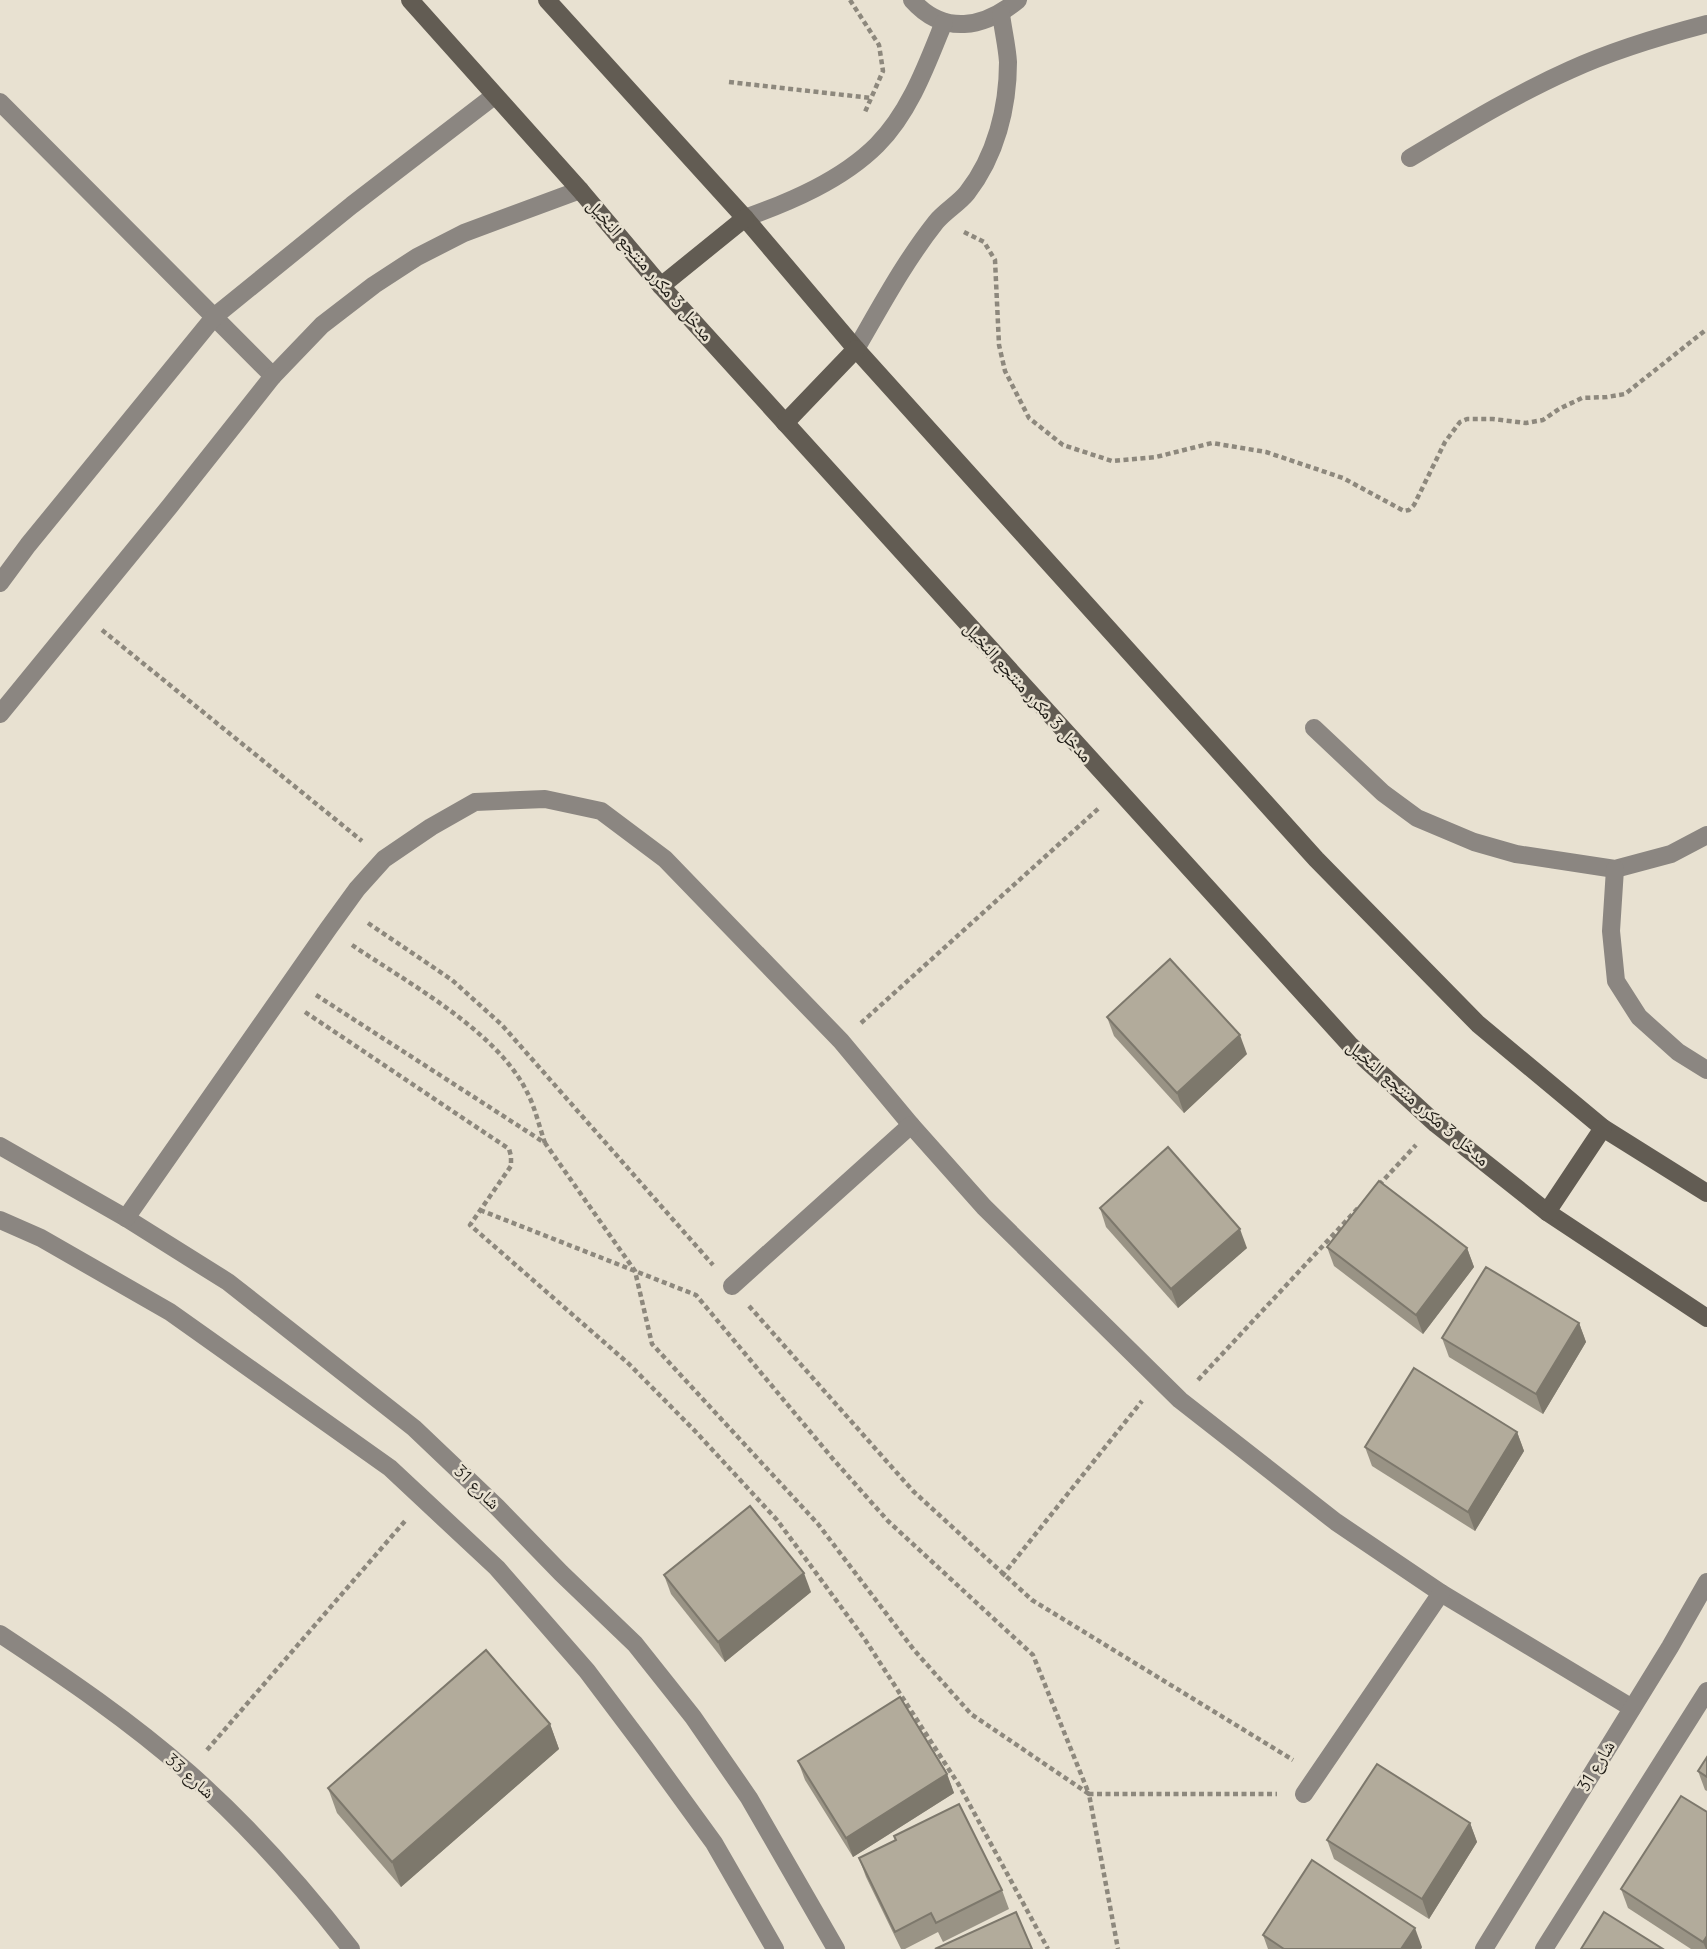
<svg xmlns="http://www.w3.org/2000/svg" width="1707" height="1949" font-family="Quicksand,'Noto Naskh Arabic',sans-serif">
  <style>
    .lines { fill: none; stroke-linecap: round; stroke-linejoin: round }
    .path { stroke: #8d887d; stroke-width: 4.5; stroke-dasharray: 5 3.5; stroke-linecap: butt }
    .street { stroke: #8b8681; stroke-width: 18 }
    .secondary { stroke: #625c53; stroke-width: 18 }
    .wall { fill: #999385 }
    .shaded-wall { fill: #7d786c }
    .building { fill: #b2ab9b; stroke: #7d786c; stroke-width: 2 }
    .labels { text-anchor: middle; stroke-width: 5; stroke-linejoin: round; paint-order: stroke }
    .street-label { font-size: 18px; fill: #1f1c16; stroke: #e8e1d1 }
  </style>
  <rect width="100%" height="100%" fill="#e8e1d1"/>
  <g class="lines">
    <g class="path">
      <polyline points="850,0 879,45 883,71 865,112"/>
      <polyline points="729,82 871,98"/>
      <polyline points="964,232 984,242 995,260 999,345 1005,371 1029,418 1063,445 1112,461 1156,457 1212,443 1266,452 1343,478 1404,511 1409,510 1414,505 1445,442 1460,422 1467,419 1493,419 1526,423 1543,420 1559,409 1582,398 1607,397 1625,394 1707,329"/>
      <polyline points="102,630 362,841"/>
      <polyline points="368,923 452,980 502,1025 713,1265"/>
      <path d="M352,945C408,983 497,1031 527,1092C535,1107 539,1126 545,1143"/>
      <polyline points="316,995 545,1143 635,1271 652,1344 818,1524 914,1650 971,1714 1089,1794 1118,1949"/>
      <polyline points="305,1012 509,1149 511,1156 511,1166 470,1225 629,1364 695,1431 777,1520 864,1638 959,1785 1048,1949"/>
      <polyline points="861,1023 1099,808"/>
      <polyline points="1379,1185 1416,1145"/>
      <polyline points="480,1210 696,1295 833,1459 888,1521 1033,1655 1089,1794 1277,1794"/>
      <polyline points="749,1306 913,1491 1032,1600 1293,1760"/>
      <polyline points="1198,1380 1359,1207"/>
      <polyline points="1002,1576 1142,1401"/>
      <polyline points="207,1750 405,1521"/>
    </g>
    <g class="street">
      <path d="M912,0C944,36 984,28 1018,0"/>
      <polyline points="0,102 273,376"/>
      <path d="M1410,158C1462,127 1514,95 1570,70C1614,50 1661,36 1707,24"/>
      <path d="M745,218C790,202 842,180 877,145C910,112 927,64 944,22"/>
      <path d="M856,349C881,306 905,261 936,222C945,211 958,204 967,193C996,156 1008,107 1008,62C1007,46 1003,30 1001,14"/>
      <polyline points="0,583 28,545 215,316 352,205 494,96"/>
      <polyline points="0,714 170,506 273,376 322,325 374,285 417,257 464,233 580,190"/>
      <polyline points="1314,728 1383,793 1417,818 1474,842 1516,854 1615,869 1671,854 1707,835"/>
      <polyline points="1615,869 1611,931 1616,981 1639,1017 1678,1052 1707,1070"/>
      <polyline points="0,1146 126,1218 228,1282 414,1428 497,1507 561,1573 635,1644 693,1717 749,1798 836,1949"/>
      <polyline points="126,1218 328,929 357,889 384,859 431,827 475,802 545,799 601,811 665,859 841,1041 911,1125 984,1207 1180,1400 1336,1522 1441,1593 1632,1708"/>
      <polyline points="0,1220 41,1238 170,1312 390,1468 497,1568 587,1671 645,1748 714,1843 775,1949"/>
      <polyline points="732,1286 911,1125"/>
      <path d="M0,1634C65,1677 130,1721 189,1773C249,1826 302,1886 351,1949"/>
      <polyline points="1304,1794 1441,1593"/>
      <polyline points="1484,1949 1670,1647 1707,1582"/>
      <polyline points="1544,1949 1707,1691"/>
    </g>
    <g class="secondary">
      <polyline points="410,0 580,190 661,286 1351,1046 1436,1124 1547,1212 1707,1318"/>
      <polyline points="547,0 745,218 856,349 1316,859 1478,1024 1603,1128 1707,1193"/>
      <polyline points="661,286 745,218"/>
      <polyline points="785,423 856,349"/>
      <polyline points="1547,1212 1603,1128"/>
    </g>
  </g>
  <g class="wall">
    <polygon points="1107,1017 1247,1054 1184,1113 1114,1036"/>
    <polygon points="1100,1208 1247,1248 1178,1308 1106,1227"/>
    <polygon points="1327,1247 1467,1248 1474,1267 1423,1334 1334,1266"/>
    <polygon points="1579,1323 1586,1342 1543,1414 1449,1357 1442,1338"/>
    <polygon points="1517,1432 1524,1451 1475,1531 1372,1466 1365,1447"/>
    <polygon points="664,1575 811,1592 725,1662 671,1594"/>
    <polygon points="550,1724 559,1749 401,1887 337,1813 328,1788"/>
    <polygon points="1707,1757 1707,1791 1705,1790 1698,1771"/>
    <polygon points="798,1761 947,1774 954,1793 853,1857 805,1780"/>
    <polygon points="1681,1796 1707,1949 1691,1949 1628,1908 1621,1889"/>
    <polygon points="1470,1823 1477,1842 1429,1919 1334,1859 1327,1840"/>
    <polygon points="859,1858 1002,1890 1009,1909 943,1942 938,1932 905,1949 901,1949 866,1877"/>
    <polygon points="1263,1935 1422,1947 1421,1949 1268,1949"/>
  </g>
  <g class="shaded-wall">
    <polygon points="1240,1035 1247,1054 1184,1113 1177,1093"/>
    <polygon points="1240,1229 1247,1248 1178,1308 1171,1289"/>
    <polygon points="1467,1248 1474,1267 1423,1334 1416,1315"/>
    <polygon points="1579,1323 1586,1342 1543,1414 1536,1394"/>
    <polygon points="1517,1432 1524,1451 1475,1531 1468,1512"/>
    <polygon points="804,1573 811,1592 725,1662 718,1642"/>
    <polygon points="550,1724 559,1749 401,1887 392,1862"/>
    <polygon points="947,1774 954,1793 853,1857 846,1838"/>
    <polygon points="1470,1823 1477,1842 1429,1919 1422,1899"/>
    <polygon points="1415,1928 1422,1947 1421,1949 1401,1949"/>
    <polygon points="1707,1936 1707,1949 1706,1949 1703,1942"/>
  </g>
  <g class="building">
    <polygon points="1170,959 1240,1035 1177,1093 1107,1017"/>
    <polygon points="1168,1147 1240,1229 1171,1289 1100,1208"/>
    <polygon points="1379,1181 1467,1248 1416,1315 1327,1247"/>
    <polygon points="1486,1267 1579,1323 1536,1394 1442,1338"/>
    <polygon points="1414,1368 1517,1432 1468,1512 1365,1447"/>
    <polygon points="750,1506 804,1573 718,1642 664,1575"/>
    <polygon points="486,1650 550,1724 392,1862 328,1788"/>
    <polygon points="900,1697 947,1774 846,1838 798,1761"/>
    <polygon points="1707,1757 1707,1777 1698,1771"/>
    <polygon points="1377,1764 1470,1823 1422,1899 1327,1840"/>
    <polygon points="1681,1796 1707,1812 1707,1936 1703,1942 1621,1889"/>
    <polygon points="959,1804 1002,1890 936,1923 931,1913 895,1932 859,1858 896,1840 894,1836"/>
    <polygon points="1312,1860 1415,1928 1401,1949 1284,1949 1263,1935"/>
    <polygon points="1016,1912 1032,1949 935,1949"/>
    <polygon points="1604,1912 1663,1949 1581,1949"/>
  </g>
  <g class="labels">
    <g class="street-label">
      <text transform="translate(650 270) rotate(49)" y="6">مدخل 3 مكرر منتجع النخيل</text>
      <text transform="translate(1028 692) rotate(48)" y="6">مدخل 3 مكرر منتجع النخيل</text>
      <text transform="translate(1418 1103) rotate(41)" y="6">مدخل 3 مكرر منتجع النخيل</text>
      <text transform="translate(477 1487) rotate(44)" y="6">شارع 31</text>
      <text transform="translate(1596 1766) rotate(-59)" y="6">شارع 31</text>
      <text transform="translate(190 1776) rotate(41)" y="6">شارع 33</text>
    </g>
  </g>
</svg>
